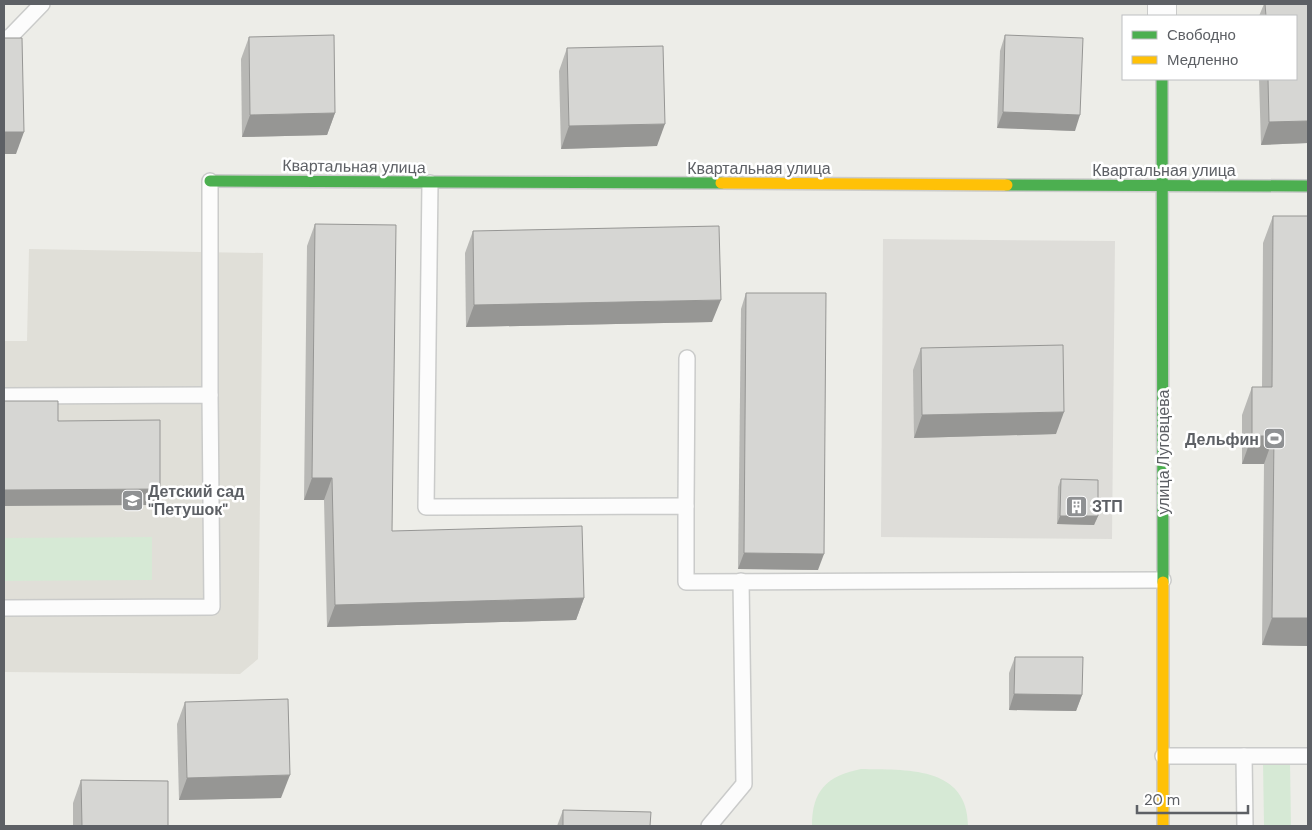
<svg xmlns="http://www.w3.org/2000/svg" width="1312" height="830" font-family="'DM Sans',sans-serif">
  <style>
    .industrial { fill: #deddd9 }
    .education { fill: #e0dfd8 }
    .green { fill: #d6e9d5 }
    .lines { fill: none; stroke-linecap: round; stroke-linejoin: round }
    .lane-casing { stroke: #cacbca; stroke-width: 18 }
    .street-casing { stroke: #cacbca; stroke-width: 30 }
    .fast-casing { stroke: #cbcbcb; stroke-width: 14 }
    .slow-casing { stroke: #cbcbcb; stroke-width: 14 }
    .lane { stroke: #fcfcfc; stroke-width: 15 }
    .street { stroke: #fcfcfc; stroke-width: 28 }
    .fast { stroke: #4caf50; stroke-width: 11 }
    .slow { stroke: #ffc107; stroke-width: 11 }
    .wall { fill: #b8b8b5 }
    .shaded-wall { fill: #969694 }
    .building { fill: #d6d6d3; stroke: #969694 }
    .labels { text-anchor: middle; stroke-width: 5; stroke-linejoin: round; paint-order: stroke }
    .street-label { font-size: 16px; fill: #5d6065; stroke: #fff }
    .poi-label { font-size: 16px; font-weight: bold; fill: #5d6065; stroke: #fff; text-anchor: start }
  </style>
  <rect width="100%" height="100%" fill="#edede8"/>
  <polygon class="industrial" points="883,239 1115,241 1112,539 881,537"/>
  <polygon class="education" points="29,249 263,253 258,659 240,674 4,672 4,341 27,341"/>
  <g class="green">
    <polygon points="152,537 152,580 4,581 4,538"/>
    <polygon points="1290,761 1291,826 1264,826 1263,762"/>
    <path d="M861,769C904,770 968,765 968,826H812C812,790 827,776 861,769Z"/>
  </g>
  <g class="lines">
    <defs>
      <g id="lane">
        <polyline points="4,38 9,38 42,4"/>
        <polyline points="430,183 426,507 686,506 686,582 1163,580"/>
        <polyline points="210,395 210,181"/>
        <polyline points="4,396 210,395 212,607 4,608"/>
        <polyline points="686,506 687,358"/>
        <polyline points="1163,756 1244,756"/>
        <polyline points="709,826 744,784 741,581"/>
        <polyline points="1245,826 1244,756 1308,756"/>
      </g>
      <polyline id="street" points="1162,16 1162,4"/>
      <g id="fast">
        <polyline points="1162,79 1163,582"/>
        <polyline points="210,181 721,183"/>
        <polyline points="1007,185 1308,186"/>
      </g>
      <g id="slow">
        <polyline points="721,183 1007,185"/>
        <polyline points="1163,582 1163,826"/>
      </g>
    </defs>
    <use href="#lane" class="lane-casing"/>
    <use href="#street" class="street-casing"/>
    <use href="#fast" class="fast-casing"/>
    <use href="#slow" class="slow-casing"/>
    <use href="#lane" class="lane"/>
    <use href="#street" class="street"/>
    <use href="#fast" class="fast"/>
    <use href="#slow" class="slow"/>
  </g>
  <g class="wall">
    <polygon points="1264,4 1308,4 1308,143 1261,145 1259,79 1296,79 1296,16 1259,16"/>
    <polygon points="1005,35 1075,131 997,128 1000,51"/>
    <polygon points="249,37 335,113 327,135 242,137 241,59"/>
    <polygon points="567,48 657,146 561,149 559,71"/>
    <polygon points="1273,216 1308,216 1308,646 1262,645 1264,464 1242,464 1242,415 1252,387 1262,387 1263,243"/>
    <polygon points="315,224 392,531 584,598 576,620 327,627 324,500 304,500 307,246"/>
    <polygon points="473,231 712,322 466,327 465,253"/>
    <polygon points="746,293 818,570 738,569 741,309"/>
    <polygon points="921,348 1056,434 914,438 913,370"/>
    <polygon points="1061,479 1098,516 1094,525 1057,524 1058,487"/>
    <polygon points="1015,657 1082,695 1076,711 1009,710 1009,673"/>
    <polygon points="185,702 281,798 179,800 177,724"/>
    <polygon points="81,780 168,826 73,826 73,803"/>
    <polygon points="563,810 650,826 557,826"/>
  </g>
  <g class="shaded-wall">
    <polygon points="1003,112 1080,115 1075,131 997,128"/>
    <polygon points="335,113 327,135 242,137 250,115"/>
    <polygon points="1308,121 1308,143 1261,145 1269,122"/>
    <polygon points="665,124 657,146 561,149 569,126"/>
    <polygon points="4,132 24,132 16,154 4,154"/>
    <polygon points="721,300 712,322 466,327 474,305"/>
    <polygon points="1064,412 1056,434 914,438 922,415"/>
    <polygon points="1252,436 1274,436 1264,464 1242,464"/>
    <polygon points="312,478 332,478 324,500 304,500"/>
    <polygon points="160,489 154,505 4,506 4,490"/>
    <polygon points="1060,516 1098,516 1094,525 1057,524"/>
    <polygon points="744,553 824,554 818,570 738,569"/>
    <polygon points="584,598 576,620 327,627 335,605"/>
    <polygon points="1272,618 1308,618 1308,646 1262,645"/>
    <polygon points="1014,694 1082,695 1076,711 1009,710"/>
    <polygon points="290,775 281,798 179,800 187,778"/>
  </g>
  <g class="building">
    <polygon points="1265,4 1308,4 1308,121 1269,122 1268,79 1296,79 1296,16 1266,16"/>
    <polygon points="334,35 335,113 250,115 249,37"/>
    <polygon points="1005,35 1083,38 1080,115 1003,112"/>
    <polygon points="4,38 22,38 24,132 4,132"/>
    <polygon points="663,46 665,124 569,126 567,48"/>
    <polygon points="1273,216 1308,216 1308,618 1272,618 1274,436 1252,436 1252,387 1272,387"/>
    <polygon points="315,224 396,225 392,531 582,526 584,598 335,605 332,478 312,478"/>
    <polygon points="719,226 721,300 474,305 473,231"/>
    <polygon points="746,293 826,293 824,554 744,553"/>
    <polygon points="1063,345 1064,412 922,415 921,348"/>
    <polygon points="4,401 58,401 58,421 160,420 160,489 4,490"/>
    <polygon points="1061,479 1098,480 1098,516 1060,516"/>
    <polygon points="1015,657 1083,657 1082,695 1014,694"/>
    <polygon points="288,699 290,775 187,778 185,702"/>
    <polygon points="81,780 168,781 168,826 82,826"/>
    <polygon points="563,810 651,812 650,826 563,826"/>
  </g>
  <defs>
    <symbol id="stadium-square" viewBox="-11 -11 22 22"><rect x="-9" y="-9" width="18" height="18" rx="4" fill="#8f9193" stroke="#fff"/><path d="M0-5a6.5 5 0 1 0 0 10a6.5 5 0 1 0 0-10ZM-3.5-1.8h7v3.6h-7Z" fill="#fff"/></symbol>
    <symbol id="school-square" viewBox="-11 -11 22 22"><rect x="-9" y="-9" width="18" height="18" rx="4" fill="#8f9193" stroke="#fff"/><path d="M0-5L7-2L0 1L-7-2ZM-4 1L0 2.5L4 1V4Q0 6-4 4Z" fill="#fff"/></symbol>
    <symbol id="building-square" viewBox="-11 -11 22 22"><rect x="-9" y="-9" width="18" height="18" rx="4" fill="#8f9193" stroke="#fff"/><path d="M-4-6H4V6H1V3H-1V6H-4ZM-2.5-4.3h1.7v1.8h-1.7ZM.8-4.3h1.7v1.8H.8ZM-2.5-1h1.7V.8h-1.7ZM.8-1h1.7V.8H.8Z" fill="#fff"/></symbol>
  </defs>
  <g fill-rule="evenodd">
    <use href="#stadium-square" x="1262" y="426" width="25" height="25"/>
    <use href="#school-square" x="120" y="488" width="25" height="25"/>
    <use href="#building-square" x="1064" y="494" width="25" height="25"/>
  </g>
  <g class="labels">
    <g class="street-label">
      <text transform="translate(354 166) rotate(1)" y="6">Квартальная улица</text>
      <text x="759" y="174">Квартальная улица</text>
      <text x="1164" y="176">Квартальная улица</text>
      <text transform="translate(1163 452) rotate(-90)" y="6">улица Луговцева</text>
    </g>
    <g class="poi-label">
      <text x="1259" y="445" text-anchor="end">Дельфин</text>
      <text x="148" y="497">Детский сад<tspan x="148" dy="18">"Петушок"</tspan></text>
      <text x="1092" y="512">ЗТП</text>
    </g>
  </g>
  <rect width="1312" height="830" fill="none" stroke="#5d6065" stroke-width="10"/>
  <rect x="1122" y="15" width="175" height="65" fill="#ffffff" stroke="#bebfc1"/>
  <rect x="1132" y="31" width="25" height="8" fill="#4caf50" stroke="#bebfc1"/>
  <text x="1167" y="40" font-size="15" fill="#5d6065">Свободно</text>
  <rect x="1132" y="56" width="25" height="8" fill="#ffc107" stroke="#bebfc1"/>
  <text x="1167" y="65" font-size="15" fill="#5d6065">Медленно</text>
  <path d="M1137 805v8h111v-8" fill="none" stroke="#5d6065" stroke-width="2.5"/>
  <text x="1144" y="805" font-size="15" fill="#5d6065" stroke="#ffffff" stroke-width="4" paint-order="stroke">20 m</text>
</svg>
